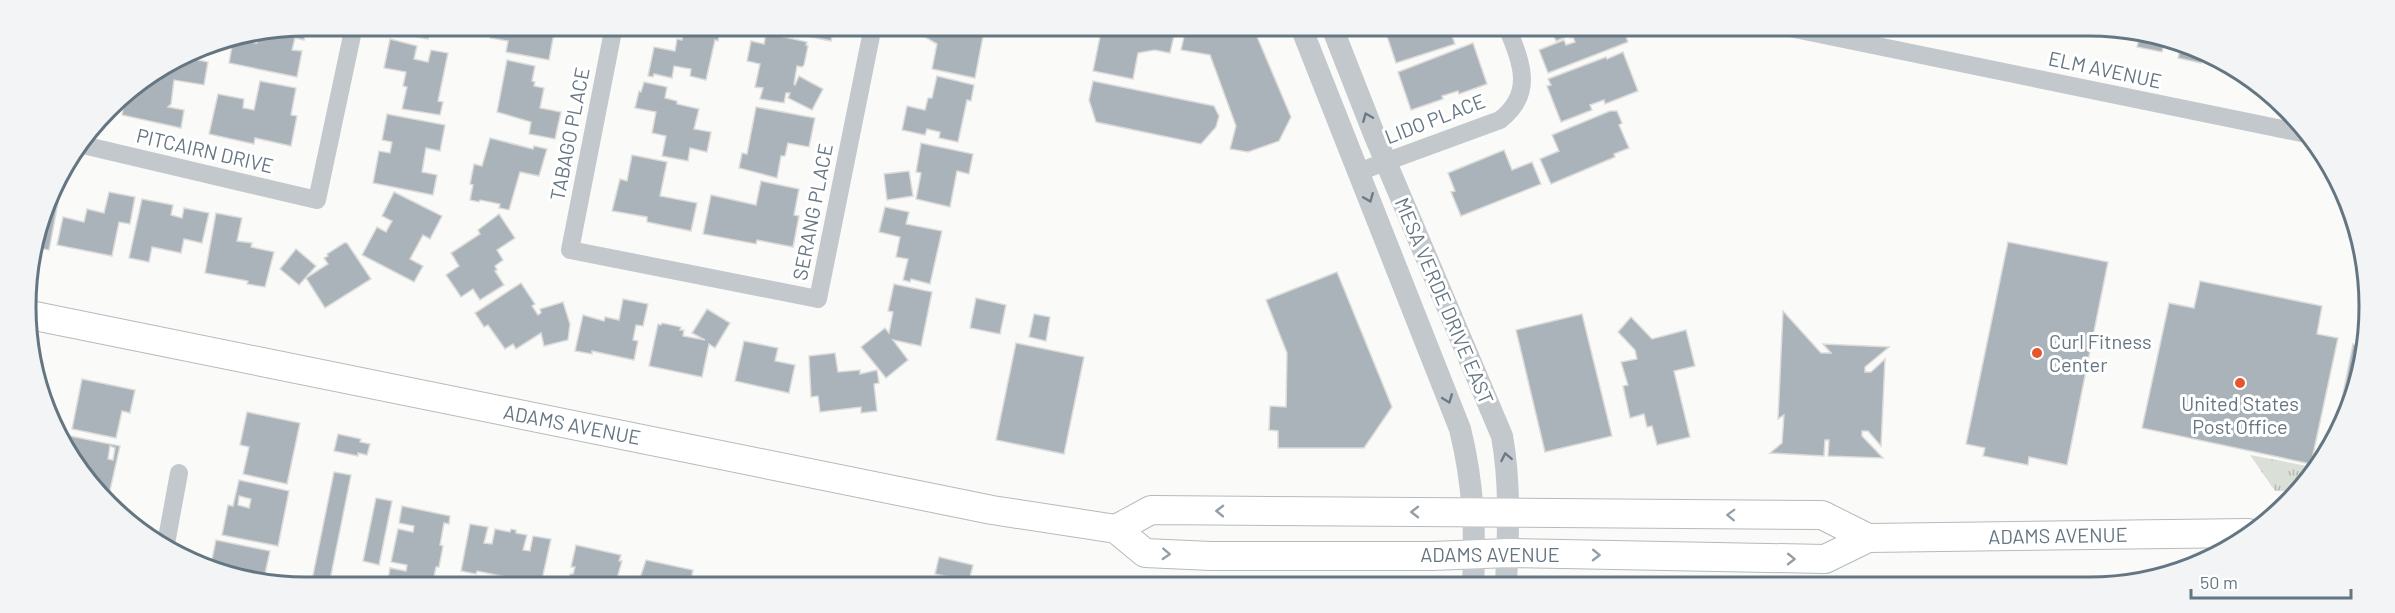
<svg xmlns="http://www.w3.org/2000/svg" width="2395" height="613" font-family="Barlow,sans-serif">
  <style>
    .grass { fill: url(#grass-tufts) }
    .building { fill: #aab3b9; stroke: #dcdcda; stroke-width: 1.5; fill-rule: evenodd }
    .lines { fill: none; stroke-linecap: round; stroke-linejoin: round }
    .primary-casing { stroke: #b5babe; stroke-width: 30 }
    .minor { stroke: #c3c8cc; stroke-width: 18 }
    .tertiary { stroke: #c3c8cc; stroke-width: 22 }
    .primary { stroke: #fff; stroke-width: 28 }
    .oneway { stroke: #6a7a87 }
    .oneway2 { stroke: #939fa8 }
    .poi-dot { fill: #e4572e; stroke: #fff; stroke-width: 2 }
    .labels { text-anchor: middle; stroke-width: 6; stroke-linejoin: round; paint-order: stroke }
    .street-label { font-size: 20px; fill: #657683; stroke: #fff }
    .poi-label { font-size: 20px; fill: #657683; stroke: #fff; text-anchor: start }
    .rim { fill: none; stroke: #657683; stroke-width: 3 }
  </style>
  <defs>
    <pattern id="grass-tufts" width="24" height="20" patternUnits="userSpaceOnUse" patternTransform="scale(1.5)"><rect width="24" height="20" fill="#dadfd7"/><path d="M3 7l-1-3M5 7V3M7 7l1-3M15 17l-1-3M17 17v-4M19 17l1-3" fill="none" stroke="#b4b9b4"/></pattern>
  </defs>
  <rect width="100%" height="100%" fill="#fafaf8"/>
  <polygon class="grass" points="2250,455 2312,467 2311,473 2297,491 2275,491"/>
  <g class="building">
    <polygon points="307,26 304,40 295,38 292,50 302,51 297,77 229,63 233,40 257,43 259,35"/>
    <polygon points="400,26 431,26 428,39 398,33"/>
    <polygon points="493,26 548,26 547,32 554,33 549,60 506,52 508,41 490,38"/>
    <polygon points="683,26 721,26 718,41 715,40 706,80 690,76 691,69 674,66 672,78 654,74 653,77 648,76 654,47 675,51 677,39 682,40"/>
    <polygon points="808,26 834,26 831,41 806,36"/>
    <polygon points="912,26 985,26 975,78 932,69 937,44 911,29"/>
    <polygon points="1102,27 1176,27 1170,53 1155,50 1138,53 1133,79 1093,71"/>
    <polygon points="1186,27 1253,27 1291,117 1279,141 1248,152 1230,149 1236,126 1210,55 1181,50"/>
    <polygon points="1384,27 1431,27 1434,33 1449,28 1455,44 1396,63"/>
    <polygon points="1550,27 1622,27 1628,42 1548,73 1539,50 1564,40 1566,45 1575,42 1573,37 1570,38 1569,36 1556,41"/>
    <polygon points="766,33 807,42 806,45 808,46 804,65 802,67 797,66 794,84 795,85 799,76 823,89 812,110 788,98 790,93 786,93 784,103 760,99 763,88 755,87 760,64 747,61 751,41 764,44"/>
    <polygon points="2140,33 2165,41 2162,52 2137,47"/>
    <polygon points="390,39 417,46 414,59 428,62 431,50 448,53 438,101 443,102 440,115 402,109 407,87 403,86 406,72 384,68"/>
    <polygon points="1473,43 1487,84 1459,94 1458,91 1442,96 1443,99 1411,110 1398,72"/>
    <polygon points="2181,47 2203,54 2201,63 2178,58"/>
    <polygon points="1623,52 1638,91 1605,104 1604,100 1590,105 1592,110 1561,122 1547,86 1551,85 1548,79 1606,57 1607,59"/>
    <polygon points="183,57 208,62 204,85 174,80 171,104 168,107 184,110 181,128 122,115 126,92 135,89 136,86"/>
    <polygon points="507,60 535,66 532,81 535,82 534,86 544,88 540,108 561,112 555,139 529,134 531,122 497,112"/>
    <polygon points="937,76 974,85 971,101 967,100 958,142 939,138 940,132 927,129 925,135 902,130 907,106 925,110 928,98 932,98"/>
    <polygon points="260,81 296,88 291,115 297,116 291,146 255,138 254,144 209,134 218,94 244,99 243,108 254,110"/>
    <polygon points="1093,81 1214,106 1219,116 1216,127 1201,144 1096,122 1089,100"/>
    <polygon points="644,82 667,87 665,98 677,101 677,104 699,109 694,129 711,132 707,152 690,148 688,161 662,156 666,136 652,133 656,112 635,108 639,91 641,92"/>
    <polygon points="756,107 815,118 809,147 788,143 785,156 781,156 777,178 739,168 742,153 747,154"/>
    <polygon points="1610,111 1617,111 1622,123 1619,125 1629,148 1614,154 1615,157 1551,184 1540,159 1559,151 1552,135"/>
    <polygon points="387,114 445,125 440,151 426,148 422,172 437,175 433,195 373,183 379,151 390,153 392,142 382,140"/>
    <polygon points="490,138 533,149 534,146 547,149 539,176 520,172 509,210 499,208 500,204 480,200 479,202 470,200 473,185 470,184 474,164 482,166"/>
    <polygon points="921,143 973,154 969,174 957,171 950,207 916,199 921,173 916,172"/>
    <polygon points="1504,150 1512,170 1532,162 1541,184 1461,216 1451,192 1455,191 1448,173"/>
    <polygon points="632,155 667,162 660,196 697,203 691,231 647,222 647,217 612,211 620,179 627,181"/>
    <polygon points="909,171 913,196 887,200 884,174"/>
    <polygon points="761,181 799,189 794,215 799,216 793,247 757,240 756,244 703,234 711,195 756,205"/>
    <polygon points="109,192 135,197 130,224 119,222 112,256 57,245 63,217 84,222 87,209 104,213"/>
    <polygon points="394,192 442,216 430,239 423,235 410,259 423,266 414,282 362,255 377,227 386,232 392,221 382,216"/>
    <polygon points="50,199 58,203 49,250 37,248"/>
    <polygon points="142,199 173,205 171,215 182,218 184,208 209,213 202,243 184,239 181,253 152,247 149,262 129,258"/>
    <polygon points="885,207 909,212 906,224 942,231 930,284 911,279 910,282 903,280 908,259 896,257 900,237 879,232"/>
    <polygon points="216,213 242,218 237,241 252,243 251,247 274,252 265,287 247,284 248,281 205,273"/>
    <polygon points="499,214 515,238 497,250 503,260 495,266 497,270 495,271 504,285 480,300 473,289 461,297 446,275 459,266 451,253 480,234 478,230"/>
    <polygon points="2008,242 2108,262 2067,465 2029,457 2028,465 1983,456 1985,448 1966,444"/>
    <polygon points="344,243 347,243 371,279 325,308 306,278 328,264 324,258 328,256 327,254"/>
    <polygon points="296,249 316,266 299,285 280,269"/>
    <polygon points="1337,272 1392,407 1364,448 1278,448 1278,431 1269,430 1270,406 1286,407 1287,353 1266,300"/>
    <polygon points="2200,281 2322,306 2317,334 2338,338 2311,464 2142,428 2169,303 2194,308"/>
    <polygon points="521,283 535,304 532,306 538,315 541,313 540,309 563,302 570,324 568,340 544,346 541,333 516,349 513,344 505,349 488,325 484,327 475,313"/>
    <polygon points="894,284 932,292 921,346 893,340 908,360 886,378 861,347 885,328 889,333 893,312 888,311"/>
    <polygon points="976,298 1006,305 1000,334 970,328"/>
    <polygon points="623,299 648,304 643,326 636,325 633,340 638,341 634,360 592,351 592,354 575,351 583,315 604,321 605,317 619,320"/>
    <polygon points="707,309 730,323 715,348 709,344 702,377 649,366 658,324 661,325 662,323 681,327 680,330 684,330 683,336 705,340 692,333"/>
    <polygon points="1783,311 1821,353 1831,353 1823,344 1889,347 1865,367 1865,372 1871,372 1885,359 1881,446 1868,431 1862,431 1862,436 1883,458 1828,456 1829,440 1825,440 1824,456 1770,453 1782,443 1784,415 1778,419"/>
    <polygon points="1034,314 1050,317 1046,341 1029,337"/>
    <polygon points="1582,314 1612,436 1545,452 1516,330"/>
    <polygon points="1631,317 1652,339 1686,330 1695,366 1674,371 1690,437 1657,445 1652,426 1647,427 1644,414 1630,418 1623,386 1628,385 1621,362 1637,359 1635,350 1618,332"/>
    <polygon points="744,341 778,348 775,361 795,365 789,393 735,381"/>
    <polygon points="1016,343 1084,357 1064,454 996,440"/>
    <polygon points="2353,344 2366,347 2338,434 2335,434"/>
    <polygon points="835,353 838,372 860,370 860,374 877,370 879,383 874,384 877,411 861,413 861,407 820,412 818,396 811,397 809,356"/>
    <polygon points="82,379 135,390 130,413 122,411 116,438 72,429"/>
    <polygon points="247,412 300,423 287,484 243,474 249,447 240,445"/>
    <path d="M60,434L120,446L108,499L84,478ZM110,446L115,448L113,460L108,459Z"/>
    <polygon points="338,434 361,439 360,442 370,444 367,455 358,453 358,456 334,451"/>
    <polygon points="334,472 351,475 329,585 311,585"/>
    <path d="M239,480L289,491L278,546L222,535L228,505L233,506ZM239,496L251,499L249,508L238,505Z"/>
    <polygon points="376,498 392,501 379,565 363,561"/>
    <polygon points="402,506 450,516 449,524 444,523 440,545 443,546 439,567 436,567 433,582 435,582 434,585 387,585 390,568 406,571 407,565 391,562 398,529 413,532 414,526 399,523"/>
    <polygon points="470,524 488,527 484,543 492,544 495,529 510,532 511,529 516,530 516,533 527,535 523,550 530,551 533,536 551,539 541,584 477,571 476,574 461,571"/>
    <polygon points="216,540 270,551 263,583 211,564"/>
    <polygon points="576,545 621,555 619,561 622,561 615,585 565,585 565,582 568,583 570,574 573,574 575,567 571,567"/>
    <polygon points="939,557 973,565 969,581 935,574"/>
    <polygon points="646,560 693,570 690,585 641,585 642,579 640,578"/>
    <polygon points="1050,579 1100,585 1049,585"/>
    <polygon points="745,580 770,585 744,585"/>
  </g>
  <g class="lines">
    <defs>
      <g id="primary">
        <polyline points="30,315 992,510 1116,529 1145,553 1211,556 1432,556 1508,553 1825,559 1868,538 2248,533"/>
        <polyline points="1116,529 1151,510 1822,515 1868,538"/>
      </g>
    </defs>
    <use href="#primary" class="primary-casing"/>
    <g class="minor">
      <polyline points="614,26 570,250 818,299 873,26"/>
      <polyline points="1785,27 2311,135"/>
      <polyline points="83,145 317,200 354,26"/>
      <path d="M1358,172L1500,120C1535,93 1521,62 1507,27"/>
      <polyline points="165,549 179,473"/>
    </g>
    <g class="tertiary">
      <path d="M1301,27L1460,429C1473,481 1476,532 1473,585"/>
      <path d="M1332,27L1374,134L1502,436C1511,486 1508,535 1506,585"/>
    </g>
    <use href="#primary" class="primary"/>
  </g>
  <defs><path id="oneway-chevron" d="M-2-3.5L2.5 0L-2 3.5" fill="none" stroke-width="1.6" stroke-linecap="round" stroke-linejoin="round" transform="scale(1.5)"/></defs>
  <g class="oneway">
    <use href="#oneway-chevron" transform="translate(1367 117) rotate(-112)"/>
    <use href="#oneway-chevron" transform="translate(1369 198) rotate(68)"/>
    <use href="#oneway-chevron" transform="translate(1448 399) rotate(69)"/>
    <use href="#oneway-chevron" transform="translate(1506 457) rotate(-101)"/>
  </g>
  <g class="oneway2">
    <use href="#oneway-chevron" transform="translate(1220 511) rotate(-179)"/>
    <use href="#oneway-chevron" transform="translate(1415 512) rotate(-180)"/>
    <use href="#oneway-chevron" transform="translate(1731 515) rotate(-178)"/>
    <use href="#oneway-chevron" transform="translate(1166 554) rotate(3)"/>
    <use href="#oneway-chevron" transform="translate(1596 555) rotate(1)"/>
    <use href="#oneway-chevron" transform="translate(1791 559) rotate(1)"/>
  </g>
  <g class="poi-dot">
    <circle cx="2037" cy="353" r="6"/>
    <circle cx="2240" cy="383" r="6"/>
  </g>
  <g class="labels">
    <g class="street-label">
      <text transform="translate(2105 70) rotate(12)" y="7">ELM AVENUE</text>
      <text transform="translate(1435 119) rotate(-21)" y="7">LIDO PLACE</text>
      <text transform="translate(570 134) rotate(-79)" y="7">TABAGO PLACE</text>
      <text transform="translate(205 151) rotate(13)" y="7">PITCAIRN DRIVE</text>
      <text transform="translate(813 212) rotate(-79)" y="7">SERANG PLACE</text>
      <text transform="translate(1444 301) rotate(67)" y="7">MESA VERDE DRIVE EAST</text>
      <text transform="translate(572 425) rotate(11)" y="7">ADAMS AVENUE</text>
      <text transform="translate(2058 536) rotate(-1)" y="7">ADAMS AVENUE</text>
      <text x="1490" y="562">ADAMS AVENUE</text>
    </g>
    <g class="poi-label">
      <text x="2049" y="349">Curl Fitness<tspan x="2049" dy="23">Center</tspan></text>
      <text x="2240" y="411" text-anchor="middle">United States<tspan x="2240" dy="23">Post Office</tspan></text>
    </g>
  </g>
  <path d="M0 0H2395V613H0ZM306 36H2089A270 270 0 0 1 2359 306V307A270 270 0 0 1 2089 577H306A270 270 0 0 1 36 307V306A270 270 0 0 1 306 36Z" fill="#f3f4f5" fill-rule="evenodd"/>
  <path class="rim" d="M306 36H2089A270 270 0 0 1 2359 306V307A270 270 0 0 1 2089 577H306A270 270 0 0 1 36 307V306A270 270 0 0 1 306 36Z"/>
  <path d="M2191 589v9h160v-9" fill="none" stroke="#657683" stroke-width="3"/>
  <text x="2200" y="589" font-size="18" fill="#657683" stroke="#ffffff" stroke-width="4.5" paint-order="stroke">50 m</text>
</svg>
